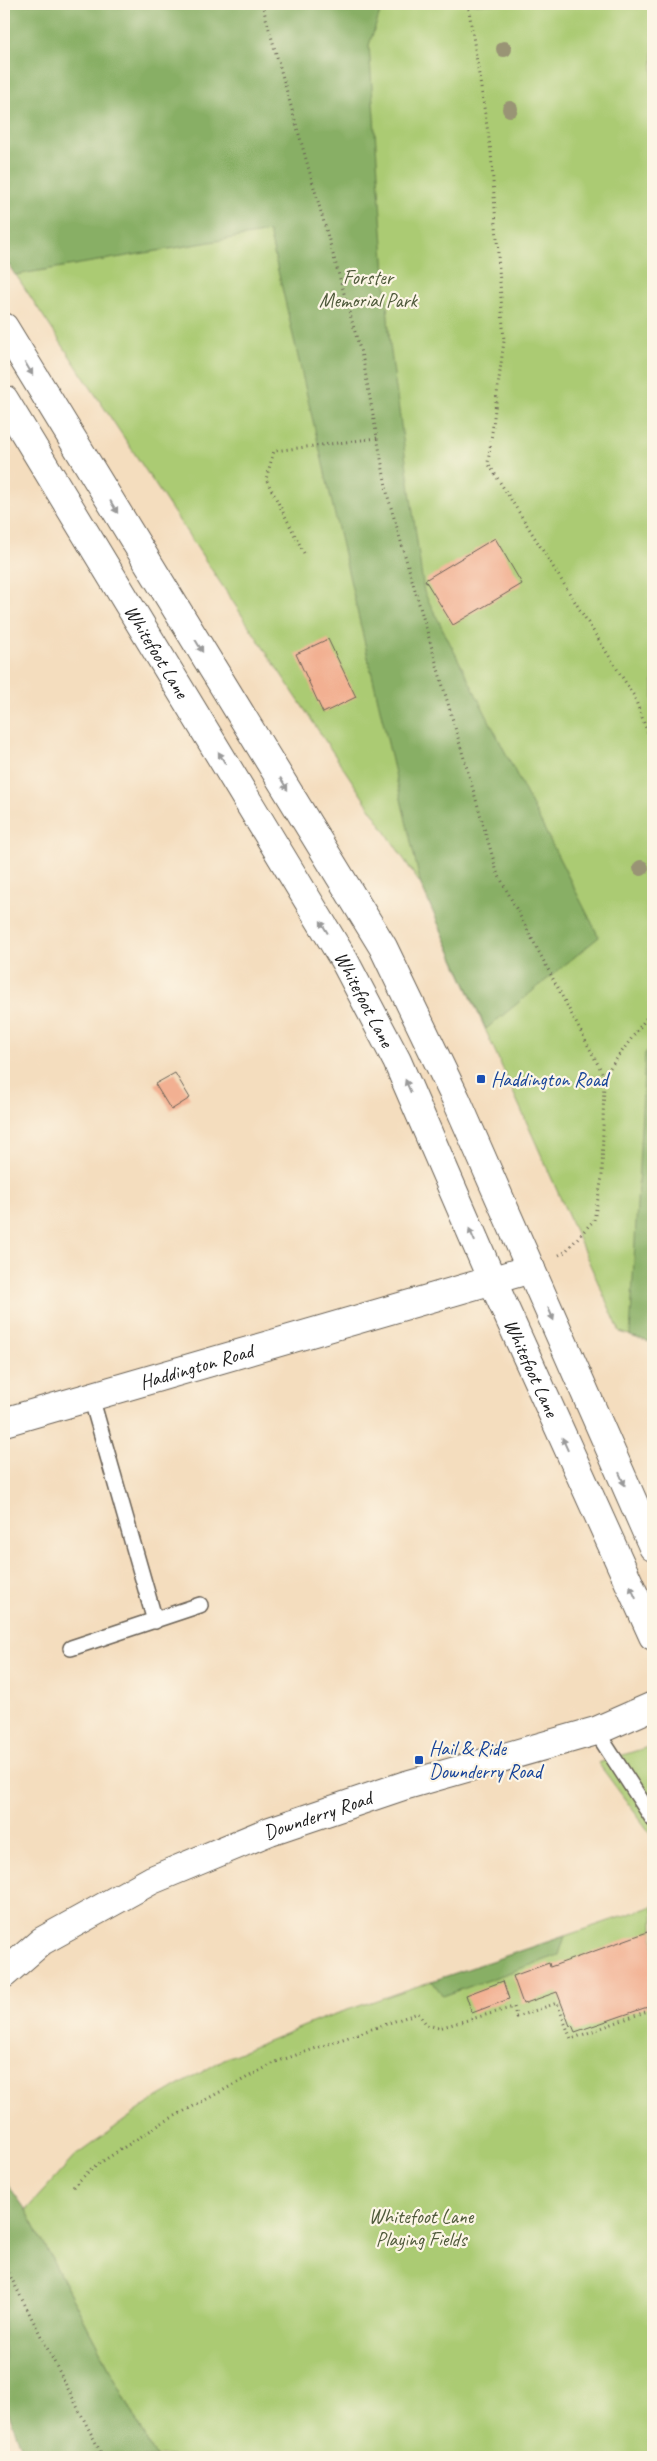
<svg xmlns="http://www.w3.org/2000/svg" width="657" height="2461" font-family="Caveat,sans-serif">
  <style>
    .green { fill: #abcb73; stroke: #647448 }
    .forest { fill: #88af65; stroke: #526640 }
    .building { fill: #f2b092 }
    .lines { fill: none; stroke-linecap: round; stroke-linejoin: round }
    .lane-casing { stroke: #686055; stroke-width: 18 }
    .street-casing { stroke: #686055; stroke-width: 30 }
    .secondary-casing { stroke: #686055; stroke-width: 30 }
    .path { stroke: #686055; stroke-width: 3; stroke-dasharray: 1 4; stroke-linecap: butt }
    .lane { stroke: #fff; stroke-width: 15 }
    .street { stroke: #fff; stroke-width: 28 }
    .secondary { stroke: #fff; stroke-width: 28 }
    .tree { fill: #999475 }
    .oneway { fill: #999 }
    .transit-dot { fill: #1a4fb4; stroke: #fcf5e5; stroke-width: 2 }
    .labels { text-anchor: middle; stroke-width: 4.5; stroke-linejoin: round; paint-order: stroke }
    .park-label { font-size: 20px; fill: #4e593a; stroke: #fcf5e5 }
    .street-label { font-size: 20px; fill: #1c1c1c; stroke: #fcf5e5 }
    .transit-label { font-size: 20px; fill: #164399; stroke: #fcf5e5; text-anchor: start }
  </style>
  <rect width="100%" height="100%" fill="#fcf5e5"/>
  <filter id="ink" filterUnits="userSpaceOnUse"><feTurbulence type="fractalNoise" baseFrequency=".02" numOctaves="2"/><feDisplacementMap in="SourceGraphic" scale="10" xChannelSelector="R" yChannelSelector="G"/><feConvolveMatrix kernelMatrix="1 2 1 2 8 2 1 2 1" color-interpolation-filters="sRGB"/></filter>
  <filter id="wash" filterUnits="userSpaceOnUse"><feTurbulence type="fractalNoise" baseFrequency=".0096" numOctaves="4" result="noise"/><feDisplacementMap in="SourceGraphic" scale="20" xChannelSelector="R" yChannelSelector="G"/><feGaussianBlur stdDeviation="1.12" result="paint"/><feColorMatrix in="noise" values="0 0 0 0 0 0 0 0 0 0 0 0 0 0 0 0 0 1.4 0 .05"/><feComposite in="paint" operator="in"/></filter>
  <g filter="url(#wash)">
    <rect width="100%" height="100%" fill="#f4ddbe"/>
    <g class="green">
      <polygon points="4,4 653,4 653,1343 620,1332 421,885 4,257"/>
      <polygon points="648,1747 653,1747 653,1837 598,1763"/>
      <polygon points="653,1906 653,2457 156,2457 26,2210 75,2156 146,2105 224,2059 324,2018"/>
    </g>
    <g class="forest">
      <polygon points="4,4 383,4 369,45 390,345 424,592 599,937 486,1029 421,885 269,232 15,275 4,257"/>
      <polygon points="653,1047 653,1343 630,1336 645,1053"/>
      <polygon points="565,1936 559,1955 443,1996 432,1981"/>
      <polygon points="4,2179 26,2210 156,2457 25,2457 4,2401"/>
    </g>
    <g id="blocks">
      <g class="building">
        <polygon points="495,538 522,584 453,625 425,580"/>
        <polygon points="328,639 356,697 323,713 296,654"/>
        <polygon points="175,1073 190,1098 171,1110 155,1084"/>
        <polygon points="653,1930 653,2005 575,2032 572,2025 570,2026 557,1992 523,2004 513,1976 549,1963 550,1967"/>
        <polygon points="503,1981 509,1999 472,2013 466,1995"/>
      </g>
    </g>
  </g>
  <g filter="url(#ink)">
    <use href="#blocks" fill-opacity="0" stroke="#686055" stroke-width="1"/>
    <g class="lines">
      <defs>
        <g id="lane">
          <polyline points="91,1397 155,1621"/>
          <polyline points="71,1648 200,1605"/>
          <polyline points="596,1731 653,1819"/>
        </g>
        <g id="street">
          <path id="s1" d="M4,1422L531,1269"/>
          <path id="s2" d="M4,1974L42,1941L152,1880L270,1831L403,1786L596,1731L653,1706"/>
        </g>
        <g id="secondary">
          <polyline points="4,327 383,947 456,1099 653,1547"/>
          <path id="s3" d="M4,399L344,960L397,1061L492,1280L653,1636"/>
        </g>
      </defs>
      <use href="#lane" class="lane-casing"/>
      <use href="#street" class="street-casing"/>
      <use href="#secondary" class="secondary-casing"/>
      <g class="path">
        <polyline points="262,4 363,360 388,497 497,872 604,1076"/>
        <polyline points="468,4 491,152 504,341 488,463 634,696 653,747"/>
        <polyline points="304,553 266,479 274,451 377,438"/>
        <polyline points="653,1009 653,1003"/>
        <polyline points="559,1255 565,1252 594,1220 602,1177 604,1076 653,1009"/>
        <polyline points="73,2187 92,2168 162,2123 276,2062 418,2013 427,2025 439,2028 514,2007 516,2017 557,2003 571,2039 653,2009"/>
        <polyline points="4,2264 103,2457"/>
      </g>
      <use href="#lane" class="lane"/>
      <use href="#street" class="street"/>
      <use href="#secondary" class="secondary"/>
    </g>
    <g class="tree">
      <circle cx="504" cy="49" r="8"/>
      <circle cx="510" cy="109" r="8"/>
      <circle cx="641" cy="868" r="8"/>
    </g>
    <defs><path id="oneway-solid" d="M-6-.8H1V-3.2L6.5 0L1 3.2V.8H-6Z" transform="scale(1.25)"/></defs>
    <g class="oneway">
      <use href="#oneway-solid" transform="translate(29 369) rotate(59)"/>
      <use href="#oneway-solid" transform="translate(114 507) rotate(59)"/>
      <use href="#oneway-solid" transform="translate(199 646) rotate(59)"/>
      <use href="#oneway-solid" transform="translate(222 758) rotate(-121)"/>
      <use href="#oneway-solid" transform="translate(284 784) rotate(59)"/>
      <use href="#oneway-solid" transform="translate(324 927) rotate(-121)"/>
      <use href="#oneway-solid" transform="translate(408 1086) rotate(-113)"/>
      <use href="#oneway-solid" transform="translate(472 1235) rotate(-114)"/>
      <use href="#oneway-solid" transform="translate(551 1314) rotate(67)"/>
      <use href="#oneway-solid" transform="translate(565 1444) rotate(-114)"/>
      <use href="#oneway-solid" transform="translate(622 1479) rotate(66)"/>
      <use href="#oneway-solid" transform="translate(633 1592) rotate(-114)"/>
    </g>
  </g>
  <g class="transit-dot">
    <rect x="476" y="1074" width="10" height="10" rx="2.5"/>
    <rect x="414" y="1755" width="10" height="10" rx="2.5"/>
  </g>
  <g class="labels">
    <g class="park-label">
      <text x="368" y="284">Forster<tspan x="368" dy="23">Memorial Park</tspan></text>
      <text x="421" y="2223">Whitefoot Lane<tspan x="421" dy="23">Playing Fields</tspan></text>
    </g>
    <g class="street-label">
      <text dy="7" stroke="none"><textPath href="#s3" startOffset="295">Whitefoot Lane</textPath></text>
      <text dy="7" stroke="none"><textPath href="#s3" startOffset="700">Whitefoot Lane</textPath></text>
      <text dy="7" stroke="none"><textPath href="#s1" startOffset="200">Haddington Road</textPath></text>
      <text dy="7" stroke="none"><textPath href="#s3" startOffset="1105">Whitefoot Lane</textPath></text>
      <text dy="7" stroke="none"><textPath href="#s2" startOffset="354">Downderry Road</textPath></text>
    </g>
    <g class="transit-label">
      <text x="491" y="1086">Haddington Road</text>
      <text x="429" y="1755">Hail &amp; Ride<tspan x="429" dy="23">Downderry Road</tspan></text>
    </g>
  </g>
  <rect width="657" height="2461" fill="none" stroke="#fcf5e5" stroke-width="20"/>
</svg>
